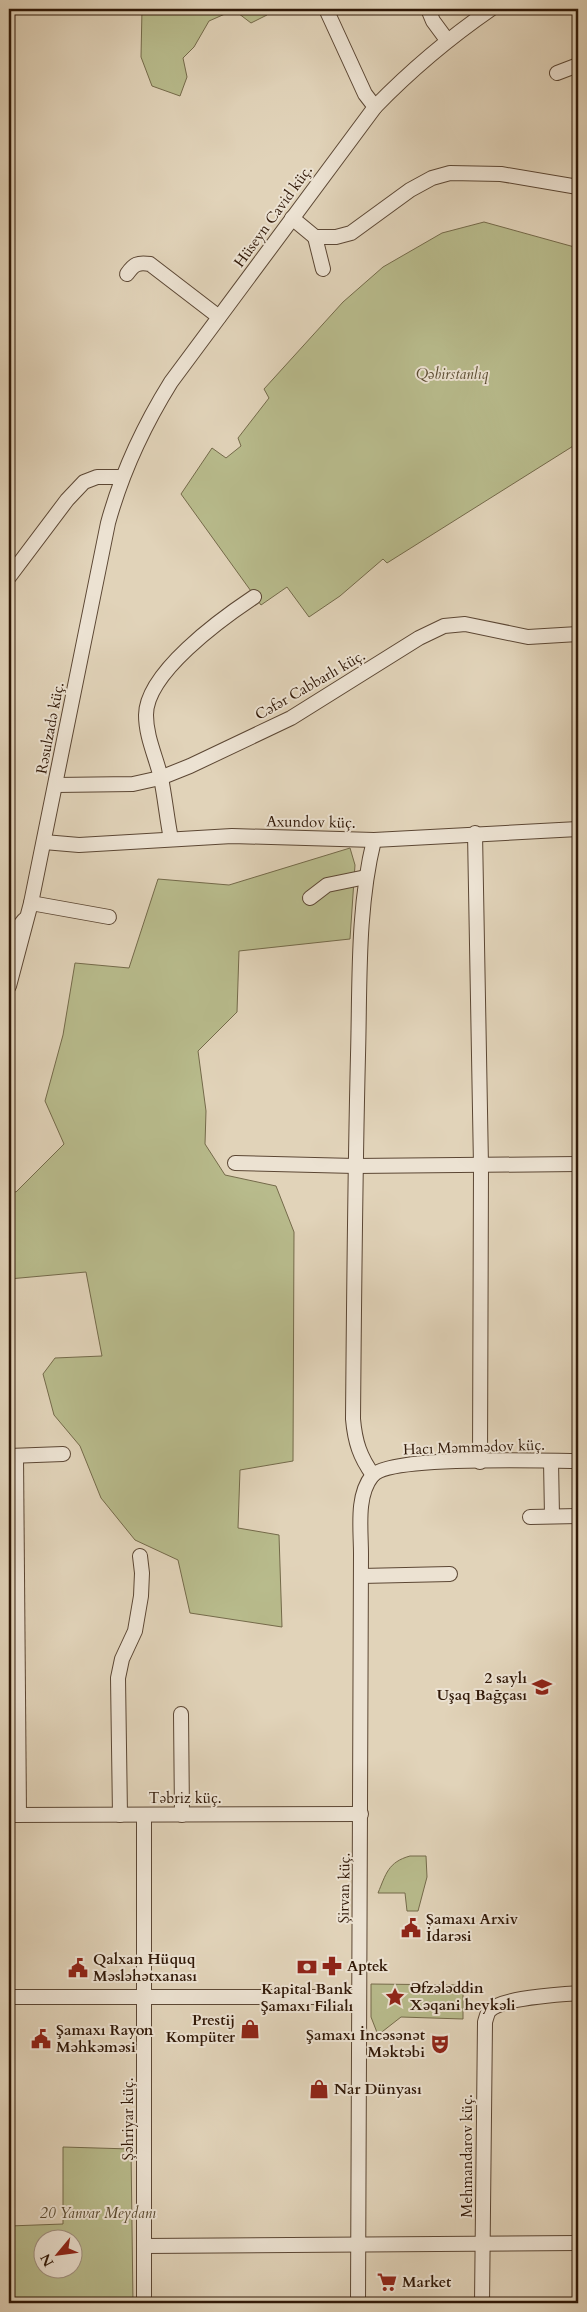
<svg xmlns="http://www.w3.org/2000/svg" width="587" height="2312" font-family="Cardo,serif">
  <style>
    .green { fill: #b8bb8c; stroke: #746a4a; fill-rule: evenodd }
    .lines { fill: none; stroke-linecap: round; stroke-linejoin: round }
    .minor-casing { stroke: #5c4734; stroke-width: 16 }
    .minor { stroke: #ece2d2; stroke-width: 14 }
    .labels { text-anchor: middle; stroke-width: 4; stroke-linejoin: round; paint-order: stroke }
    .street-label { font-size: 15px; fill: #301807; stroke: #ece2d2 }
    .park-label { font-size: 15px; font-style: italic; fill: #59492f; stroke: #ece2d2 }
    .poi-label { font-size: 15px; font-weight: bold; fill: #301807; stroke: #ece2d2; text-anchor: start }
  </style>
  <rect width="100%" height="100%" fill="#e1d3b9"/>
  <filter id="stains"><feTurbulence type="fractalNoise" baseFrequency=".004" numOctaves="4"/><feColorMatrix values="0 0 0 0 .2 0 0 0 0 .09 0 0 0 0 .02 0 0 0 .5 -.17"/></filter>
  <radialGradient id="worn" r=".72"><stop offset=".6" stop-color="#630" stop-opacity="0"/><stop offset="1" stop-color="#630" stop-opacity=".3"/></radialGradient>
  <g class="green">
    <polygon points="142,9 265,9 267,15 251,23 234,10 209,21 194,47 183,58 187,77 180,96 152,86 141,57"/>
    <polygon points="484,222 578,248 578,443 387,563 383,559 340,596 309,617 287,587 261,605 181,494 212,448 226,458 241,446 238,438 269,398 264,389 343,302 383,267 442,233"/>
    <polygon points="350,848 355,865 350,939 239,951 237,1012 198,1051 206,1111 205,1144 225,1175 276,1186 294,1232 293,1461 240,1470 238,1528 279,1535 282,1627 190,1613 178,1560 135,1540 101,1498 80,1446 54,1415 43,1374 55,1358 102,1356 86,1272 9,1279 9,1190 16,1192 64,1144 45,1101 63,1035 75,963 129,968 158,879 229,885"/>
    <path d="M410,1856H426L427,1877L418,1911H407L405,1893H378C386,1874 388,1862 410,1856Z"/>
    <polygon points="371,1984 463,1985 463,2019 401,2017 378,2035 371,2017"/>
    <path d="M63,2147L131,2149L133,2303H9V2226L63,2224ZM42,2240H72V2270H42Z"/>
  </g>
  <g class="lines">
    <defs>
      <g id="minor">
        <polyline points="326,9 365,94 375,107"/>
        <polyline points="428,9 433,21 447,40"/>
        <polyline points="557,73 578,65"/>
        <polyline points="292,218 315,237 336,237 351,233 410,190 432,178 450,173 501,174 578,187"/>
        <polyline points="315,237 323,269"/>
        <path d="M127,274C134,264 138,262 150,264L219,317"/>
        <polyline points="9,577 67,500 84,482 97,477 122,477"/>
        <polyline points="56,785 133,784 160,778 190,766 291,718 419,638 444,626 465,624 528,637 578,634"/>
        <polyline points="475,833 481,1166 480,1462"/>
        <path d="M171,839C167,819 165,798 161,778C156,757 146,737 146,715C146,673 221,619 254,597"/>
        <polyline points="44,842 79,845 232,836 374,840 578,829"/>
        <polyline points="310,898 327,885 366,877"/>
        <polyline points="31,903 109,917"/>
        <polyline points="9,939 24,920"/>
        <path d="M9,986L31,903L108,523C122,472 143,427 171,382L375,107C411,70 449,38 491,9"/>
        <polyline points="235,1163 355,1166 578,1164"/>
        <polyline points="9,1456 63,1454"/>
        <polyline points="16,1456 19,1815"/>
        <polyline points="551,1461 552,1516"/>
        <path d="M373,1475C360,1457 355,1442 353,1419C354,1298 355,1176 358,1055C360,983 357,909 374,840"/>
        <polyline points="530,1517 578,1516"/>
        <polyline points="361,1576 450,1574"/>
        <polyline points="181,1714 182,1815"/>
        <polyline points="9,1815 361,1814"/>
        <polyline points="120,1815 118,1678 122,1659 135,1631 141,1596 142,1573 140,1556"/>
        <polyline points="9,1997 359,1997"/>
        <polyline points="144,2246 578,2243"/>
        <polyline points="144,2303 144,1815"/>
        <path d="M358,2303L361,1554C361,1529 356,1496 372,1476C389,1455 545,1461 578,1461"/>
        <path d="M482,2303L485,2022C486,2019 487,2014 489,2011C501,1997 560,1995 578,1993"/>
      </g>
    </defs>
    <use href="#minor" class="minor-casing"/>
    <use href="#minor" class="minor"/>
  </g>
  <defs>
    <symbol id="school-bare" viewBox="-9 -9 18 18"><path d="M0-5L7-2L0 1L-7-2ZM-4 1L0 2.5L4 1V4Q0 6-4 4Z" fill="#8f2418" stroke="#ece2d2" stroke-width="2.5" paint-order="stroke"/></symbol>
    <symbol id="civic-bare" viewBox="-9 -9 18 18"><path d="M-.6-6.5H3V-4.5H.6V-3L4-1V1h2V6H-6V1h2V-1L-.6-3ZM-1.2 2.5V6h2.4V2.5Z" fill="#8f2418" stroke="#ece2d2" stroke-width="2.5" paint-order="stroke"/></symbol>
    <symbol id="pharmacy-bare" viewBox="-9 -9 18 18"><path d="M-2-6h4v4h4v4h-4v4h-4v-4h-4v-4h4Z" fill="#8f2418" stroke="#ece2d2" stroke-width="2.5" paint-order="stroke"/></symbol>
    <symbol id="bank-bare" viewBox="-9 -9 18 18"><path d="M-6-4H6V4H-6ZM0-2.3a2.3 2.3 0 1 0 0 4.6a2.3 2.3 0 1 0 0-4.6Z" fill="#8f2418" stroke="#ece2d2" stroke-width="2.5" paint-order="stroke"/></symbol>
    <symbol id="sight-bare" viewBox="-9 -9 18 18"><path d="M0-6L1.8-2.2L6-1.7L2.9 1.2L3.7 5.4L0 3.3L-3.7 5.4L-2.9 1.2L-6-1.7L-1.8-2.2Z" fill="#8f2418" stroke="#ece2d2" stroke-width="2.5" paint-order="stroke"/></symbol>
    <symbol id="shop-bare" viewBox="-9 -9 18 18"><path d="M-5-2.5h2.3a2.7 3.5 0 0 1 5.4 0H5L5.5 6h-11ZM-1.5-2.5h3a1.5 2.3 0 0 0-3 0Z" fill="#8f2418" stroke="#ece2d2" stroke-width="2.5" paint-order="stroke"/></symbol>
    <symbol id="theatre-bare" viewBox="-9 -9 18 18"><path d="M-5-5.5Q0-4 5-5.5V0Q5 5 0 6Q-5 5-5 0ZM-3.3-2.5H-1v1.5H-3.3ZM1-2.5H3.3v1.5H1ZM-2.8 1Q0 5.5 2.8 1Z" fill="#8f2418" stroke="#ece2d2" stroke-width="2.5" paint-order="stroke"/></symbol>
    <symbol id="supermarket-bare" viewBox="-9 -9 18 18"><path d="M-6-5.5h2.5l.6 2H6L4.5 2H-2.5L-4.4-4H-6ZM-1.5 3.2a1.3 1.3 0 1 0 .1 0ZM3 3.2a1.3 1.3 0 1 0 .1 0Z" fill="#8f2418" stroke="#ece2d2" stroke-width="2.5" paint-order="stroke"/></symbol>
  </defs>
  <g fill-rule="evenodd">
    <use href="#school-bare" x="528" y="1673" width="28" height="28"/>
    <use href="#civic-bare" x="397" y="1914" width="28" height="28"/>
    <use href="#pharmacy-bare" x="318" y="1952" width="28" height="28"/>
    <use href="#bank-bare" x="293" y="1953" width="28" height="28"/>
    <use href="#civic-bare" x="64" y="1954" width="28" height="28"/>
    <use href="#sight-bare" x="381" y="1983" width="28" height="28"/>
    <use href="#shop-bare" x="236" y="2015" width="28" height="28"/>
    <use href="#civic-bare" x="27" y="2025" width="28" height="28"/>
    <use href="#theatre-bare" x="426" y="2030" width="28" height="28"/>
    <use href="#shop-bare" x="305" y="2075" width="28" height="28"/>
    <use href="#supermarket-bare" x="373" y="2268" width="28" height="28"/>
  </g>
  <g class="labels">
    <g class="street-label">
      <text transform="translate(273 216) rotate(-54)" y="5">Hüseyn Cavid küç.</text>
      <text transform="translate(310 685) rotate(-30)" y="5">Cəfər Cabbarlı küç.</text>
      <text transform="translate(50 728) rotate(-79)" y="5">Rəsulzadə küç.</text>
      <text transform="translate(311 822) rotate(1)" y="5">Axundov küç.</text>
      <text transform="translate(474 1447) rotate(-2)" y="5">Hacı Məmmədov küç.</text>
      <text x="185" y="1803">Təbriz küç.</text>
      <text transform="translate(344 1888) rotate(-89)" y="5">Şirvan küç.</text>
      <text transform="translate(128 2119) rotate(-90)" y="5">Şəhriyar küç.</text>
      <text transform="translate(467 2156) rotate(-90)" y="5">Mehmandarov küç.</text>
    </g>
    <g class="park-label">
      <text x="452" y="379">Qəbirstanlıq</text>
      <text x="98" y="2218">20 Yanvar Meydanı</text>
    </g>
    <g class="poi-label">
      <text x="527" y="1683" text-anchor="end">2 saylı<tspan x="527" dy="17">Uşaq Bağçası</tspan></text>
      <text x="426" y="1924">Şamaxı Arxiv<tspan x="426" dy="17">İdarəsi</tspan></text>
      <text x="93" y="1964">Qalxan Hüquq<tspan x="93" dy="17">Məsləhətxanası</tspan></text>
      <text x="347" y="1971">Aptek</text>
      <text x="410" y="1993">Əfzələddin<tspan x="410" dy="17">Xəqani heykəli</tspan></text>
      <text x="307" y="1994" text-anchor="middle">Kapital Bank<tspan x="307" dy="17">Şamaxı Filialı</tspan></text>
      <text x="235" y="2025" text-anchor="end">Prestij<tspan x="235" dy="17">Kompüter</tspan></text>
      <text x="56" y="2035">Şamaxı Rayon<tspan x="56" dy="17">Məhkəməsi</tspan></text>
      <text x="425" y="2040" text-anchor="end">Şamaxı İncəsənət<tspan x="425" dy="17">Məktəbi</tspan></text>
      <text x="334" y="2094">Nar Dünyası</text>
      <text x="402" y="2287">Market</text>
    </g>
  </g>
  <rect width="587" height="2312" fill="none" stroke="#e1d3b9" stroke-width="30"/>
  <rect x="10" y="10" width="567" height="2292" fill="none" stroke="#301807" stroke-width="2.5"/>
  <rect x="15" y="15" width="557" height="2282" fill="none" stroke="#301807"/>
  <g transform="translate(58 2254) rotate(241)"><circle r="24" fill="#ece2d2" stroke="#a19181"/>
  <path d="M0-4L9 19L0 12L-9 19Z" fill="#8f2418"/>
  <text y="-8" font-size="14" font-weight="bold" text-anchor="middle" fill="#301807">N</text>
  </g>
  <rect width="100%" height="100%" filter="url(#stains)"/>
  <rect width="100%" height="100%" fill="url(#worn)"/>
</svg>
